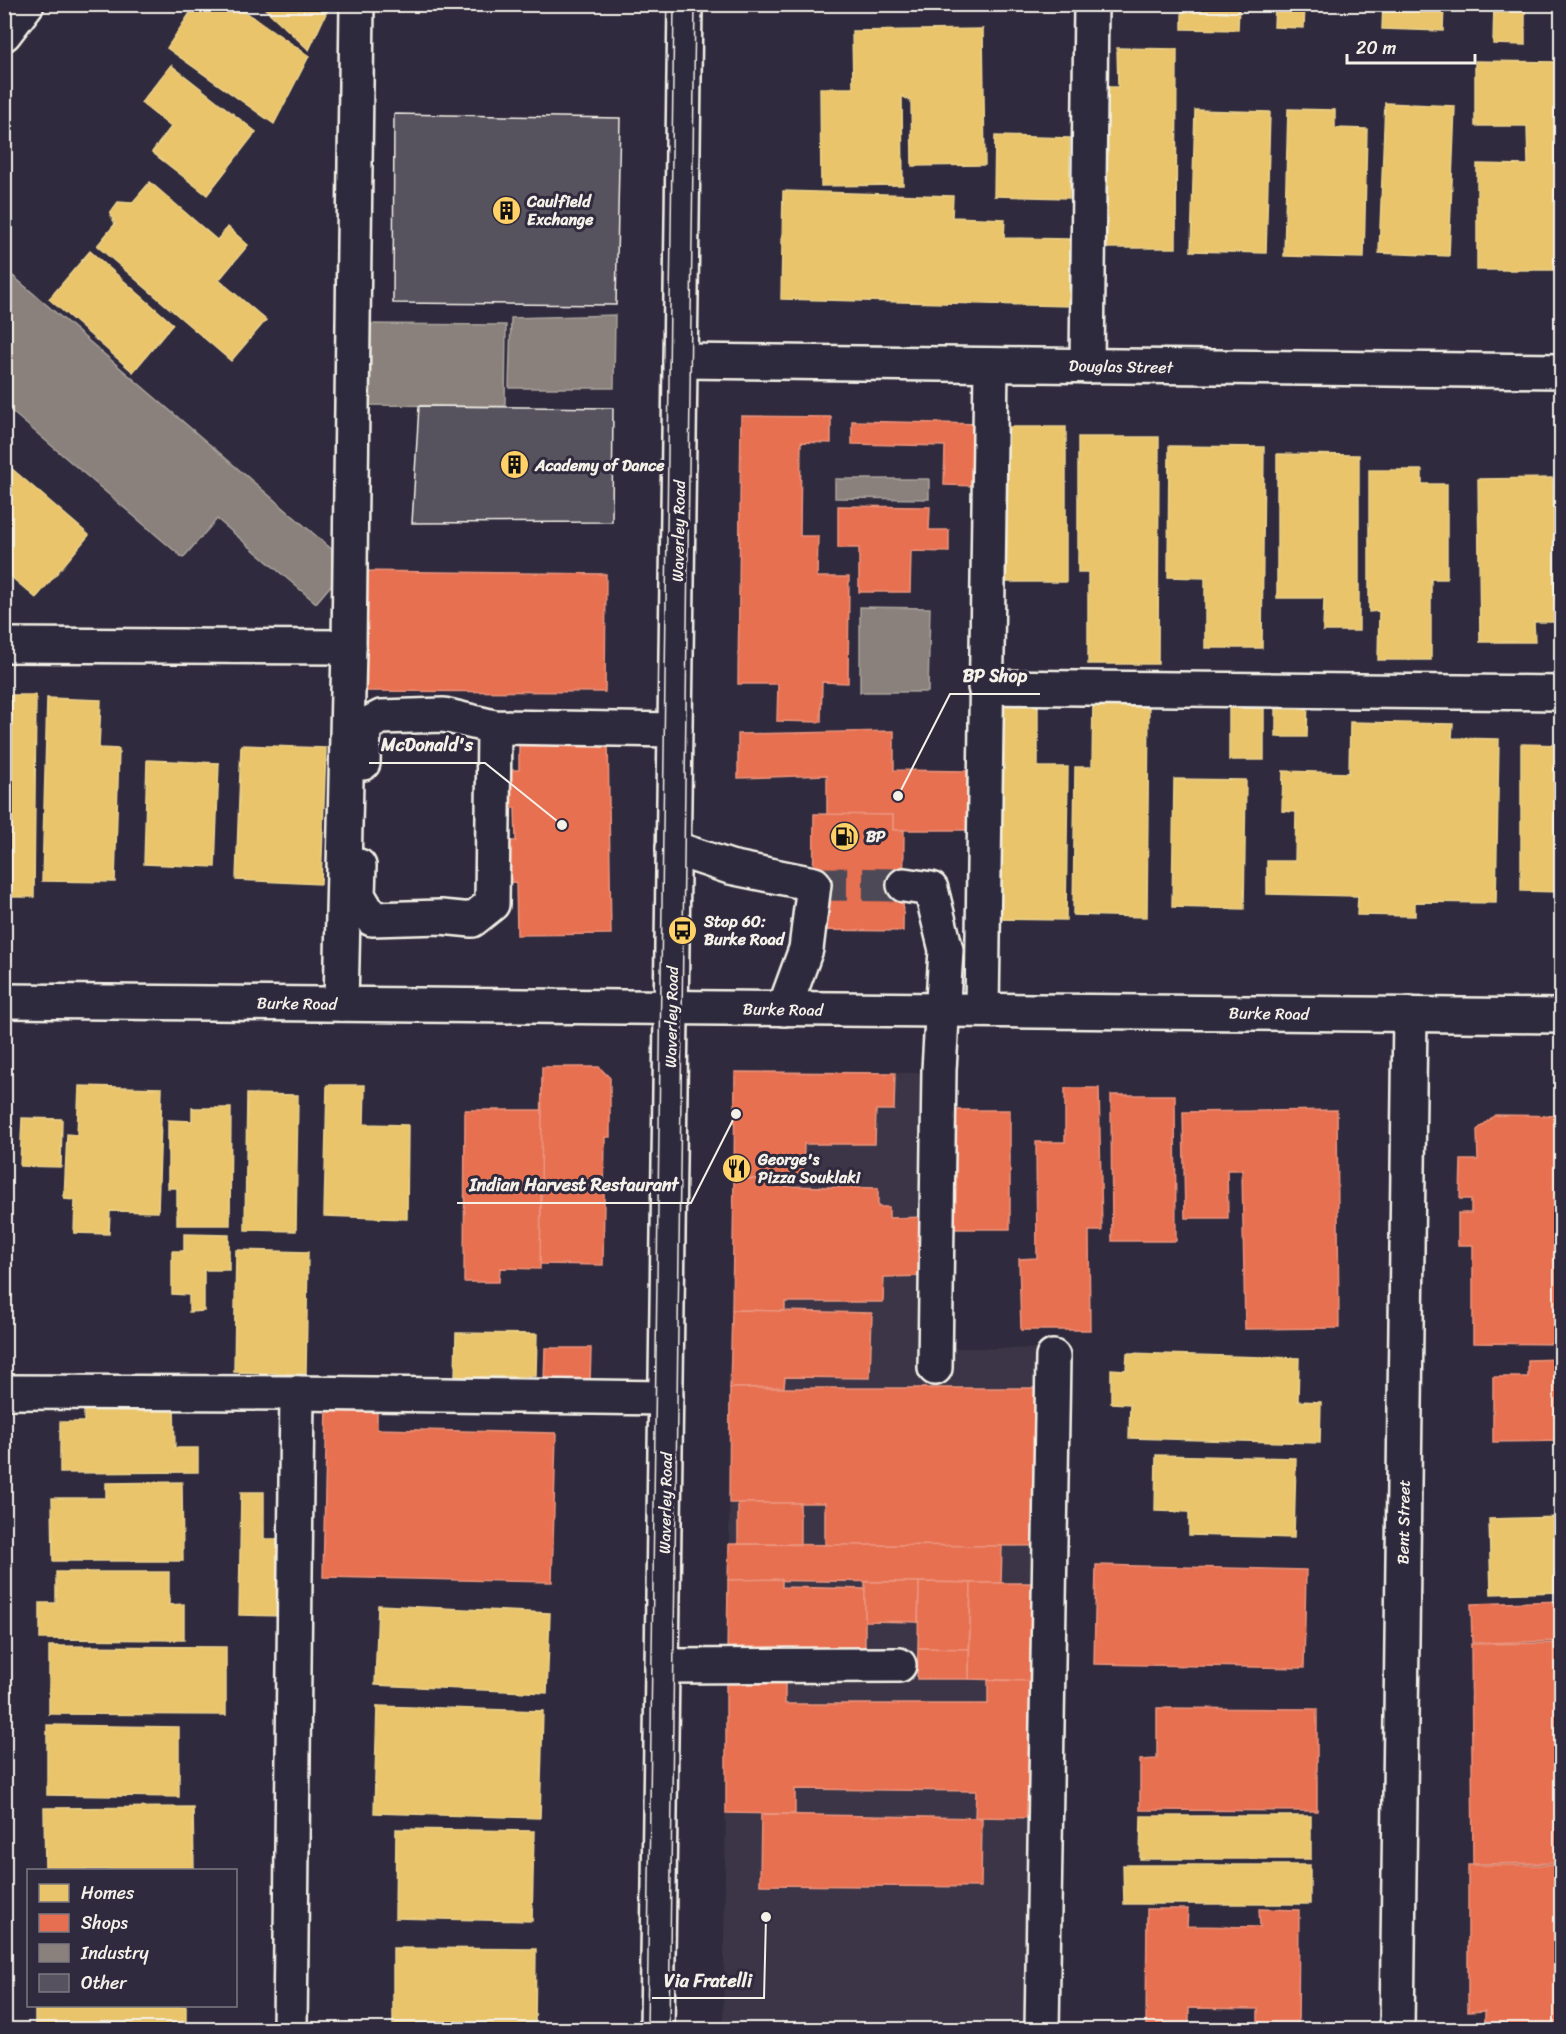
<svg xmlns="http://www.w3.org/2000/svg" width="1566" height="2034" font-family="Sriracha,sans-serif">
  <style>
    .built { fill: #3b3647 }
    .homes { fill: #e9c46a; stroke: #ecd290; stroke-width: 1.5 }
    .shops { fill: #e76f51; stroke: #eb967e; stroke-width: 1.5 }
    .industry { fill: #8a817c; stroke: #aaa39c; stroke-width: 1.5 }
    .building { fill: #56525f; stroke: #f4f1e8; stroke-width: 1.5 }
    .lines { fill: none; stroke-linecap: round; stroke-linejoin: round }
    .minor-tunnel { stroke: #4d4857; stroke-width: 33; stroke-dasharray: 33 16; stroke-linecap: butt }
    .minor-casing { stroke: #f4f1e8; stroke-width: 38 }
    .major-casing { stroke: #f4f1e8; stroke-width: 38 }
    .highway-casing { stroke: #f4f1e8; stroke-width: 38 }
    .minor { stroke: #2f2a3d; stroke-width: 33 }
    .major { stroke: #2f2a3d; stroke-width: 33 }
    .highway { stroke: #2f2a3d; stroke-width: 33 }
    .tram { stroke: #f4f1e8; stroke-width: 1.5 }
    .labels { text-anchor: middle; stroke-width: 6; stroke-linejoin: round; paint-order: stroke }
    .poi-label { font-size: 16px; font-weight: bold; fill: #f4f1e8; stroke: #2f2a3d; text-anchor: start }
    .street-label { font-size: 16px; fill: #f4f1e8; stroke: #2f2a3d }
    .leader { fill: none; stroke: #f4f1e8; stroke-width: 2 }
    .callout-dot { fill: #f4f1e8; stroke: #2f2a3d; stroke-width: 2 }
    .callout-label { font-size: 18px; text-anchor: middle; font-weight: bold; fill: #f4f1e8; stroke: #2f2a3d; stroke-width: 6; stroke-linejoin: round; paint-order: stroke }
  </style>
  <rect width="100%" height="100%" fill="#2f2a3d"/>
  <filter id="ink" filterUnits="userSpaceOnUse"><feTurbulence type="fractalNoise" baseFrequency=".0167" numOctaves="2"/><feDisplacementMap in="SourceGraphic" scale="12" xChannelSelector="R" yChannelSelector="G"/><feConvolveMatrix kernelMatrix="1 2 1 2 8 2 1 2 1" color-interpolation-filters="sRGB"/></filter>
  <g filter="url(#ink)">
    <polygon class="built" points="735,1072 950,1073 950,1348 1066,1349 1053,2029 723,2030"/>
    <g class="homes">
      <polygon points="196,4 234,4 309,56 274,124 167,48"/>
      <polygon points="260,4 329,4 330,5 309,50"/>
      <polygon points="972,4 1073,4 1073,11 972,9"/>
      <polygon points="1182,4 1239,4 1238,30 1182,29"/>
      <polygon points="1275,4 1305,4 1304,28 1274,27"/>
      <polygon points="1383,4 1444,4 1443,31 1382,29"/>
      <polygon points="1494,4 1525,4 1525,45 1493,44"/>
      <polygon points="983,29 985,165 912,166 911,101 902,96 903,185 821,186 820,88 853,88 852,31"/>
      <polygon points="1117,48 1177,49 1176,248 1101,248 1102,87 1118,87"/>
      <polygon points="1475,61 1562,62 1562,270 1477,270 1477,164 1528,165 1527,126 1475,126"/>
      <polygon points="171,65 256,132 207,195 152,152 171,127 141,103"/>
      <polygon points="1385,103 1455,106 1449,256 1379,253"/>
      <polygon points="1288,109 1335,110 1335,128 1367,129 1364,258 1284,256"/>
      <polygon points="1195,110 1270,112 1266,253 1191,251"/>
      <polygon points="995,136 1070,138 1069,198 994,196"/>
      <polygon points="150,182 217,240 228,227 248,245 219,280 266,320 231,361 97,246 115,224 110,213 118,202 132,203"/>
      <polygon points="783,191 953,196 952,217 1005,219 1004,238 1070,239 1069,306 781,299"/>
      <polygon points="90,251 173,324 133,372 49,299"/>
      <polygon points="1007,427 1066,427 1066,582 997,582 996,477 1007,477"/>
      <polygon points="1078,437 1159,437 1158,664 1088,664 1088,572 1078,572"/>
      <polygon points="1169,446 1264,447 1262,648 1205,648 1205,578 1168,577"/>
      <polygon points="1277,454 1359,455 1359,631 1323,631 1324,598 1277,598"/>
      <polygon points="4,462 89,535 36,598 4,571"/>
      <polygon points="1369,470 1422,470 1422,484 1447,484 1447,579 1431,579 1431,660 1378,660 1379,611 1369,612"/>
      <polygon points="1553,478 1555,622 1534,622 1535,642 1480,642 1478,479"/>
      <polygon points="4,695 36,695 34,897 4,897"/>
      <polygon points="1276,695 1308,695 1307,737 1276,737"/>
      <polygon points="47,698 101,700 99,748 119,749 115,882 42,881"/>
      <polygon points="1000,698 1038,698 1038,767 1068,767 1066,920 998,919"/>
      <polygon points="1229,698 1264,699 1264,760 1229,760"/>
      <polygon points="1093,700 1149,701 1147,917 1073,915 1075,767 1092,767"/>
      <polygon points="1350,722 1453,724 1452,738 1499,739 1496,903 1415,902 1415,916 1357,915 1358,896 1267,894 1267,861 1295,861 1296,812 1282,811 1283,771 1349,773"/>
      <polygon points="1521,744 1562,745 1562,892 1521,891"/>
      <polygon points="241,745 326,748 321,884 236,880"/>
      <polygon points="147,760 219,763 215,867 144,864"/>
      <polygon points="1174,779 1246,780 1244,909 1172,907"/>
      <polygon points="327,1085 365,1085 364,1124 408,1125 407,1219 324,1216"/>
      <polygon points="79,1086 162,1088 158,1212 110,1211 109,1234 74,1233 75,1200 64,1199 67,1134 77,1135"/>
      <polygon points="247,1094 298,1095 296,1231 245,1230"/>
      <polygon points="192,1108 231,1108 230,1225 177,1225 177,1188 168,1188 168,1120 192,1121"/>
      <polygon points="22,1118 62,1119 61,1167 20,1166"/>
      <polygon points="184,1234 229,1235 229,1270 204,1270 204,1311 189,1312 189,1295 172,1294 172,1251 184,1251"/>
      <polygon points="236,1250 308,1252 306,1374 234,1372"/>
      <polygon points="456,1333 537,1334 536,1376 455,1377"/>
      <polygon points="1127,1353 1299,1358 1298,1401 1321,1402 1320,1443 1129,1438 1130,1404 1111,1403 1111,1369 1126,1370"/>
      <polygon points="84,1405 174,1405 175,1448 198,1448 198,1472 60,1473 60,1422 84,1422"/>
      <polygon points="1156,1455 1296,1458 1294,1538 1189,1535 1189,1512 1155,1511"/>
      <polygon points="182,1482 183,1561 53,1561 52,1498 106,1498 106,1483"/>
      <polygon points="241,1492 264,1492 264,1539 287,1539 285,1616 239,1615"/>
      <polygon points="1562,1517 1562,1592 1491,1594 1489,1519"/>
      <polygon points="56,1572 169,1572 169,1605 184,1604 184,1640 40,1639 40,1603 56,1603"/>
      <polygon points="378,1605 550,1613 547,1693 375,1685"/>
      <polygon points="49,1646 226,1647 226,1715 49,1714"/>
      <polygon points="377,1706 543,1711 540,1818 374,1813"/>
      <polygon points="47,1725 179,1727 179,1797 47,1795"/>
      <polygon points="193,1807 194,1870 45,1870 44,1808"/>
      <polygon points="1141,1816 1311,1816 1311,1859 1140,1859"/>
      <polygon points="396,1829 534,1831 532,1921 395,1918"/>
      <polygon points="1123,1865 1310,1865 1310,1904 1124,1904"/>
      <polygon points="393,1948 536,1949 535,2027 393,2026"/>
      <rect x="35" y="2006" width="151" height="24"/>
    </g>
    <g class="shops">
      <polygon points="741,416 831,417 831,443 801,442 800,536 818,536 817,577 849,577 848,683 822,682 821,722 777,721 778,684 738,684"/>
      <polygon points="852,421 980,424 978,486 944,485 945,446 852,444"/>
      <polygon points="838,506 930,507 929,530 949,530 949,552 911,551 910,592 859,592 859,548 838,548"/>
      <polygon points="359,571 606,574 605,692 357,691"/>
      <polygon points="894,731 894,770 969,771 969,830 893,830 893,815 827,815 827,775 738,778 738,734"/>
      <polygon points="608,739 611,934 517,935 516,882 500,883 499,841 516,841 515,808 504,808 503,770 519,770 519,741"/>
      <polygon points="814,814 893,815 893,830 904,830 903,931 813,930"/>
      <polygon points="542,1067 599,1067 610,1078 610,1137 605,1137 603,1265 540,1264"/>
      <polygon points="735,1072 895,1073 894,1110 876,1110 875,1144 804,1144 803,1179 734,1179"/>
      <polygon points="1065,1088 1099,1088 1102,1231 1089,1231 1090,1330 1021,1330 1019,1259 1037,1258 1036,1142 1065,1142"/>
      <polygon points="1111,1095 1175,1095 1176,1241 1112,1241"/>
      <polygon points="465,1110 542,1110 540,1269 500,1268 499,1282 464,1282"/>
      <polygon points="952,1110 1010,1110 1010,1229 951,1229"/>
      <polygon points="1337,1110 1339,1328 1245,1329 1242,1170 1227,1170 1228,1218 1185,1218 1183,1112"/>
      <polygon points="1495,1115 1562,1116 1562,1344 1473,1343 1473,1245 1458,1245 1458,1213 1471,1213 1471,1199 1460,1199 1461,1160 1478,1160 1477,1130"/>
      <polygon points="734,1179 783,1179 782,1186 878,1188 878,1207 889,1207 889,1218 928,1217 928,1276 884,1277 883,1302 785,1302 785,1311 732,1310"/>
      <polygon points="732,1310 872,1313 870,1378 785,1377 784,1387 730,1388"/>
      <polygon points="545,1348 591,1348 590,1383 544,1382"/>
      <polygon points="1562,1359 1562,1441 1493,1442 1493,1377 1528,1377 1528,1360"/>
      <polygon points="730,1388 1043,1388 1041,1546 825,1545 825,1503 729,1503"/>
      <polygon points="327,1405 377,1406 377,1429 556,1433 552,1582 323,1577"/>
      <rect x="738" y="1503" width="62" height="41"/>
      <polygon points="729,1544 1002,1546 1001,1583 728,1580"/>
      <polygon points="1096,1565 1306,1570 1304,1668 1094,1664"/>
      <polygon points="782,1579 782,1587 865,1589 865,1654 727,1658 728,1580"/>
      <polygon points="865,1582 919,1582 918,1622 865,1621"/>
      <polygon points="919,1582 971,1583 969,1649 918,1648"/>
      <polygon points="971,1583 1043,1583 1041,1681 969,1679"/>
      <polygon points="1562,1601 1562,1641 1472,1643 1471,1604"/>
      <polygon points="1562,1643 1562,1863 1473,1864 1471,1644"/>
      <polygon points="918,1648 969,1649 969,1679 917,1679"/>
      <polygon points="785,1676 785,1704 988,1704 988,1680 1030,1681 1030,1722 1039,1721 1037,1818 975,1817 976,1791 795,1789 795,1814 726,1813 726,1677"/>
      <polygon points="1157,1708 1317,1709 1317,1811 1140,1810 1140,1760 1157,1759"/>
      <polygon points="761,1814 982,1818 981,1887 760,1885"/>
      <polygon points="1468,1865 1562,1865 1562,2030 1485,2030 1485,2011 1468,2012"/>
      <polygon points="1147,1909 1188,1909 1187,1926 1260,1927 1259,1909 1299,1910 1298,2030 1258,2030 1258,2009 1189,2008 1189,2030 1146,2030"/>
    </g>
    <g class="industry">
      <polygon points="13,276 349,564 316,603 217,519 183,558 4,405 4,286"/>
      <polygon points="615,315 614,388 509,388 511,318"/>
      <polygon points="361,324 506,325 505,406 360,405"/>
      <polygon points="835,479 929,479 929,499 835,498"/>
      <polygon points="860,607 930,608 928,692 860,692"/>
    </g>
    <g class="building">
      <polygon points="394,114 620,118 616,305 393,303"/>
      <polygon points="419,406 613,408 612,522 412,523"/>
    </g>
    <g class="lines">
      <polyline class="minor-tunnel" points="814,884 904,885"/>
      <defs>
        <g id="minor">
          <polyline points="680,361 1562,371"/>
          <polyline points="1087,366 1091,4"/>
          <polyline points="4,645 349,647"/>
          <polyline points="985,687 1562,693"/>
          <polyline points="363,763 364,726 381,717 444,715 494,727 675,730"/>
          <polyline points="673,848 730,867 814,884 806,949 784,1009"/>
          <polyline points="359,866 358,895 372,919 441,917 472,920 492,904 494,727"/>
          <polyline points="904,885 931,889 946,950 939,1070 935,1368"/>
          <polyline points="341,1004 349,647 357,4"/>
          <polyline points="982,1010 991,365"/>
          <polyline points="4,1392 297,1393 666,1398"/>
          <polyline points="662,1666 899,1665"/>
          <polyline points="290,2030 297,1393"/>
          <polyline points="1042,2030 1053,1357"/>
          <polyline points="1397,2030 1410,1014"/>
        </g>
        <g id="major">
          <polyline points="4,1001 1562,1016"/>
          <polyline points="657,2030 685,4"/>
        </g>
        <polyline id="highway" points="4,34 27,4"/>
      </defs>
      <use href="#minor" class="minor-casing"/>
      <use href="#major" class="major-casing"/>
      <use href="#highway" class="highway-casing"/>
      <use href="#minor" class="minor"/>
      <use href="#major" class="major"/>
      <use href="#highway" class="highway"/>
      <g class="tram">
        <polyline points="647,2030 674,4"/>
        <polyline points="669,2030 695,4"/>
      </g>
    </g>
  </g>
  <defs>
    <symbol id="building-disc" viewBox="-11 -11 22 22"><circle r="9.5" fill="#ffd166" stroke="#2f2a3d"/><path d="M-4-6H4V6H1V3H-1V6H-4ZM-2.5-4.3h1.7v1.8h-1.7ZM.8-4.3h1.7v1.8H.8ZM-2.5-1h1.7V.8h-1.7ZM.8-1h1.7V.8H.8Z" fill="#111"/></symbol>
    <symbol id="fuel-disc" viewBox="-11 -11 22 22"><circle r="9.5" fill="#ffd166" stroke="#2f2a3d"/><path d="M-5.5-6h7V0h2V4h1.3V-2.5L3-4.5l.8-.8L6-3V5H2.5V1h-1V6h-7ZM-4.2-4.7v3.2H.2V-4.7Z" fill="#111"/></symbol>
    <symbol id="bus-disc" viewBox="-11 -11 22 22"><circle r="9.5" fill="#ffd166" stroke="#2f2a3d"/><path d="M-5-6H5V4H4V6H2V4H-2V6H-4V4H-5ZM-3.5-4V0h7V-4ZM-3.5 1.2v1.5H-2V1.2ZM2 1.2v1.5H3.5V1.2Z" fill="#111"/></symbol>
    <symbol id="restaurant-disc" viewBox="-11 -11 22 22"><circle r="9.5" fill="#ffd166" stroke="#2f2a3d"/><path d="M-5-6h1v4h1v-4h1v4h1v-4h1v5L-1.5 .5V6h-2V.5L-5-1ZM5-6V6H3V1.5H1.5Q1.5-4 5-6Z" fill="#111"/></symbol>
  </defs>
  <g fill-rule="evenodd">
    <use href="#building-disc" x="490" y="194" width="33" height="33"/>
    <use href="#building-disc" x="498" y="448" width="33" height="33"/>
    <use href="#fuel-disc" x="828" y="820" width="33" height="33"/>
    <use href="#bus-disc" x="666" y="914" width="33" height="33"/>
    <use href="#restaurant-disc" x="720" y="1152" width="33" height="33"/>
  </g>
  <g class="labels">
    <g class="poi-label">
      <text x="527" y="207">Caulfield<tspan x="527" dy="18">Exchange</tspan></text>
      <text x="535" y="471">Academy of Dance</text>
      <text x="866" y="842">BP</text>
      <text x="704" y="927">Stop 60:<tspan x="704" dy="18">Burke Road</tspan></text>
      <text x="758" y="1165">George's<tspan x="758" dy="18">Pizza Souklaki</tspan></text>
    </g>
    <g class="street-label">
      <text transform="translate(1121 366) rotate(1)" y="6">Douglas Street</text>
      <text transform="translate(678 531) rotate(-89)" y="6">Waverley Road</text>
      <text transform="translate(297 1003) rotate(1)" y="6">Burke Road</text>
      <text transform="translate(783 1009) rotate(1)" y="6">Burke Road</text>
      <text transform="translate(1269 1013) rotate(1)" y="6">Burke Road</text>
      <text transform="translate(671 1017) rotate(-89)" y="6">Waverley Road</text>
      <text transform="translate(665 1503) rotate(-89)" y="6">Waverley Road</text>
      <text transform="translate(1403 1522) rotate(-89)" y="6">Bent Street</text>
    </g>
  </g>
  <path class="leader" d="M898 796L950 694H1040M562 825L485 763H369M736 1114L691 1203H457M766 1917L764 1998H652"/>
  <g class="callout-dot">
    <circle cx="898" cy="796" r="6"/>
    <circle cx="562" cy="825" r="6"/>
    <circle cx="736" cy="1114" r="6"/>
    <circle cx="766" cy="1917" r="6"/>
  </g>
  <g class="callout-label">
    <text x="995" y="682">BP Shop</text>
    <text x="427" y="751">McDonald's</text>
    <text x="574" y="1191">Indian Harvest Restaurant</text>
    <text x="708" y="1987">Via Fratelli</text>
  </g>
  <rect width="1566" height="2034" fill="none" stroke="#2f2a3d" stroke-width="24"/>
  <rect x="12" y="12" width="1542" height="2010" fill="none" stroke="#f4f1e8" stroke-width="2" filter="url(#ink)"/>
  <rect x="27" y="1869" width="210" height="138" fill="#2f2a3d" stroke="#7e7a81" stroke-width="1.5"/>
  <rect x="39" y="1884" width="30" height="18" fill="#e9c46a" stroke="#7e7a81" stroke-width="1.5"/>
  <text x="81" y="1899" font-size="18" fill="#f4f1e8">Homes</text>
  <rect x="39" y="1914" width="30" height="18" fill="#e76f51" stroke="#7e7a81" stroke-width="1.5"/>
  <text x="81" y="1929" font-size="18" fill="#f4f1e8">Shops</text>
  <rect x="39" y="1944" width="30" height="18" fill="#8a817c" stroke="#7e7a81" stroke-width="1.5"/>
  <text x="81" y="1959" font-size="18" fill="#f4f1e8">Industry</text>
  <rect x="39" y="1974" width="30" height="18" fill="#56525f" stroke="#7e7a81" stroke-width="1.5"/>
  <text x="81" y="1989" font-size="18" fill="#f4f1e8">Other</text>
  <path d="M1347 54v9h128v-9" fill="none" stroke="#f4f1e8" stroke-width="3"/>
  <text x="1356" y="54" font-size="18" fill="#f4f1e8" stroke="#2f2a3d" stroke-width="4.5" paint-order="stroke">20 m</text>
</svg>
